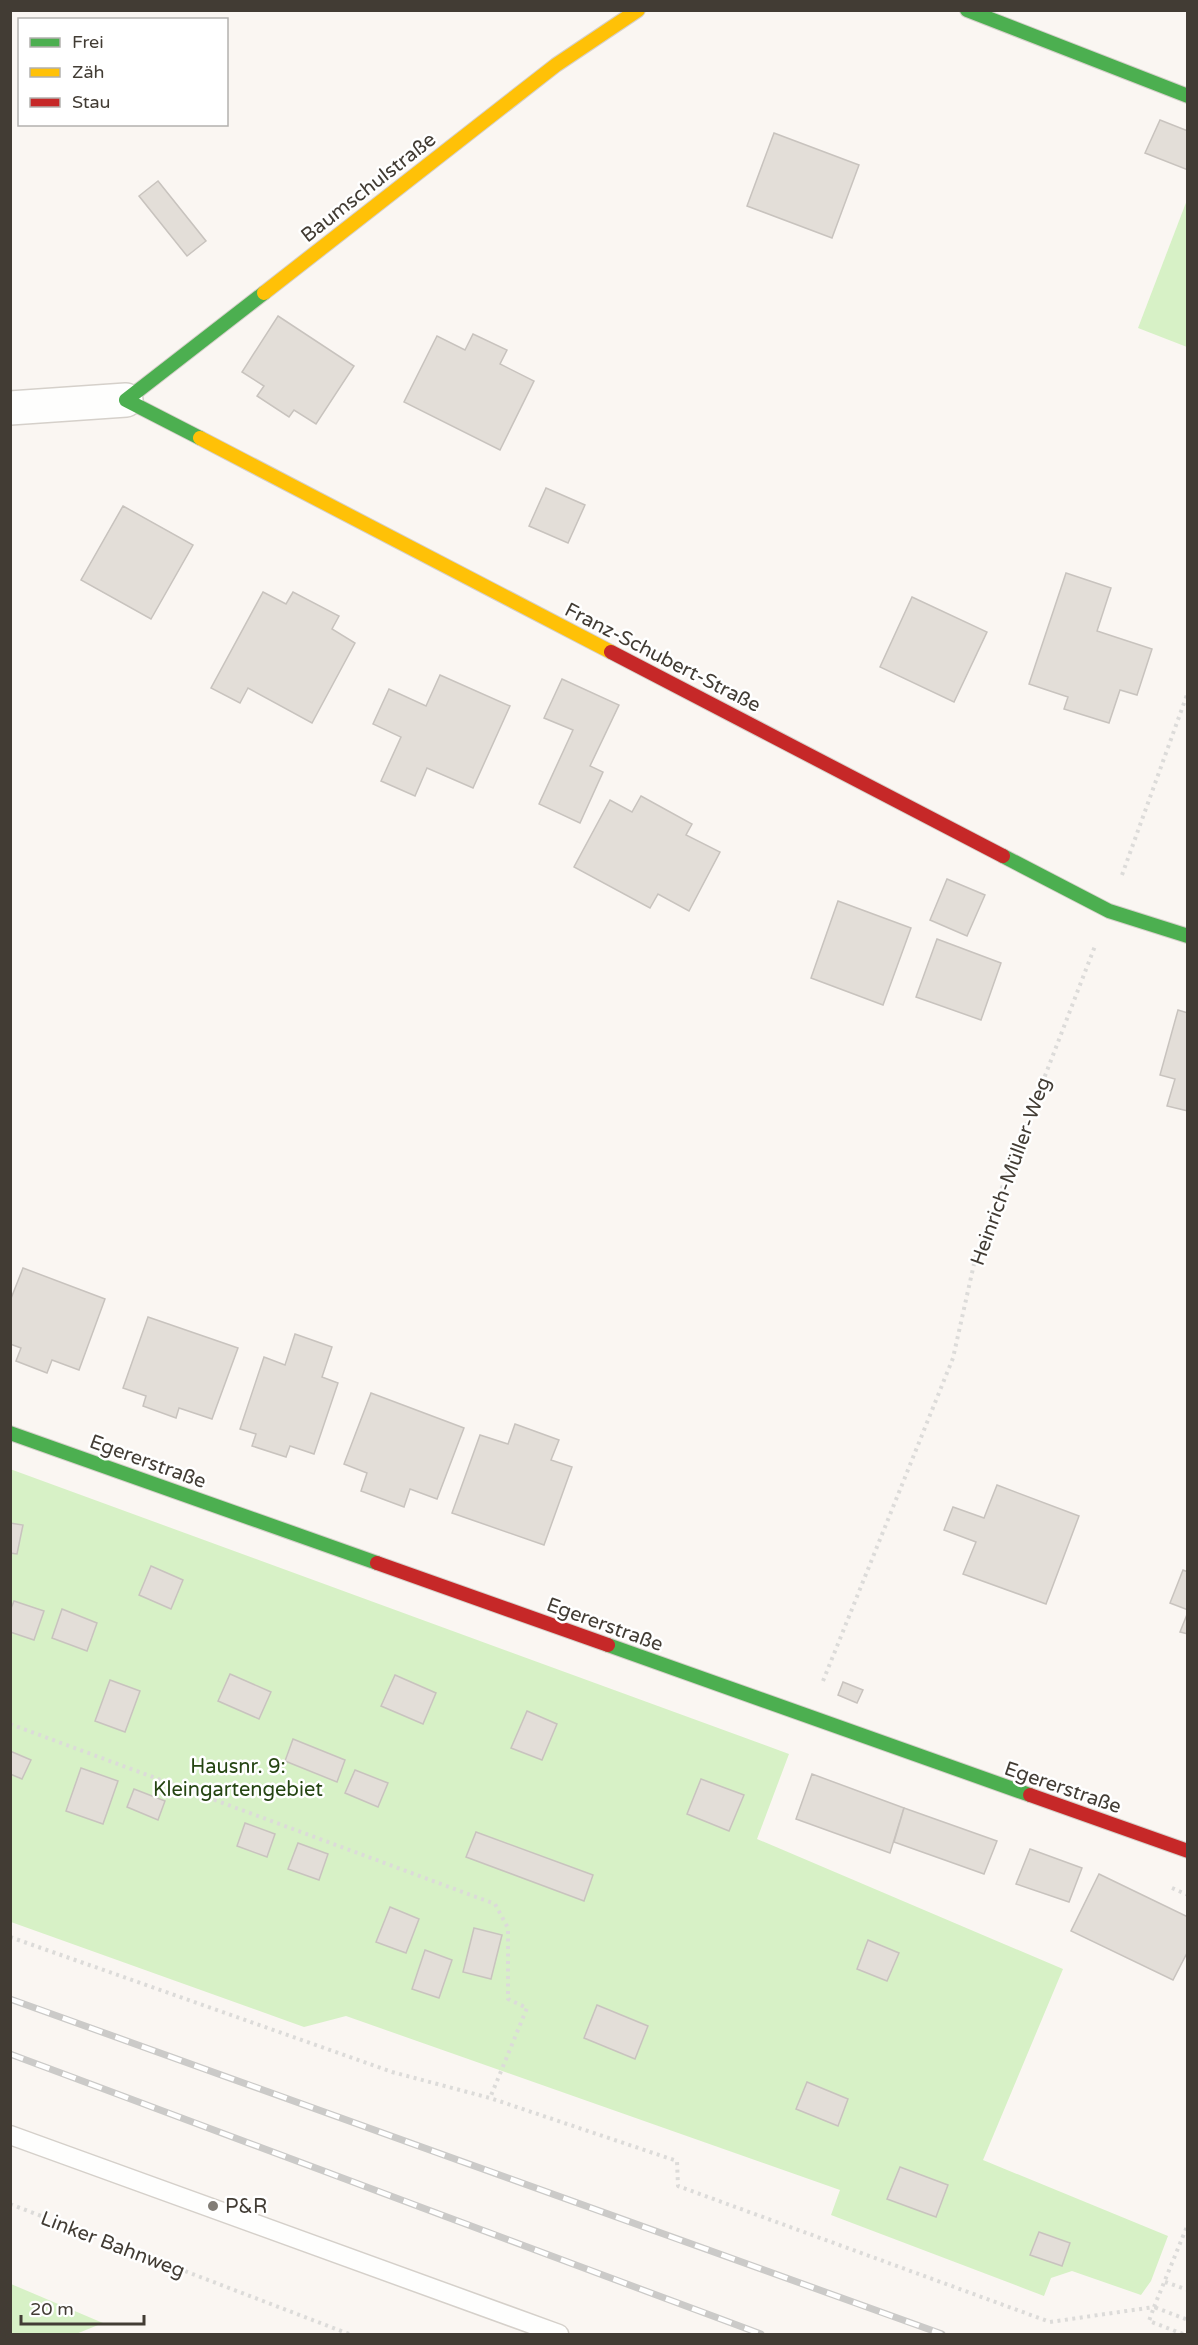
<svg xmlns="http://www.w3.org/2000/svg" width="1198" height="2345" font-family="'Varela Round',sans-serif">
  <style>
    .green { fill: #d7f1c6 }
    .building { fill: #e3ded8; stroke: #c8c3be; stroke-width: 1.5 }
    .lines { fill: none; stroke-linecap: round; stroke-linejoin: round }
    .lane-casing { stroke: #d5d0ca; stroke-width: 21 }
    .street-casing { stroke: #d5d0ca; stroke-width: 36 }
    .fast-casing { stroke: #d5d0ca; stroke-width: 16 }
    .slow-casing { stroke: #d5d0ca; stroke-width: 16 }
    .jam-casing { stroke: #d5d0ca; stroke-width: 16 }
    .path { stroke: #dcdbd9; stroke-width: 4; stroke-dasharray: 3 4.5; stroke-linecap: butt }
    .lane { stroke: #fefefd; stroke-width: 18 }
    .street { stroke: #fefefd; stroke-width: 33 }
    .fast { stroke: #4caf50; stroke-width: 14 }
    .slow { stroke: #ffc107; stroke-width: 14 }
    .jam { stroke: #c62828; stroke-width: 14 }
    .rail-casing { stroke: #cbcac8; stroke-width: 7 }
    .rail { stroke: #fff; stroke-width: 4.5; stroke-dasharray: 14; stroke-linecap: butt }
    .poi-dot { fill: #827d76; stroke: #fff; stroke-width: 2 }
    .labels { text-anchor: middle; stroke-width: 5; stroke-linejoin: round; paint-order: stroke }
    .street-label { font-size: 20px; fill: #423c34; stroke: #fff }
    .park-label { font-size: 20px; fill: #254512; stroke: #fff }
    .poi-label { font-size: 20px; fill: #423c34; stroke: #fff; text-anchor: start }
  </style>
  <rect width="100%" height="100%" fill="#faf6f2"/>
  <g class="green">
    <polygon points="1187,200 1187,347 1138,328"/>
    <polygon points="10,1469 789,1754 757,1839 1063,1969 983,2160 1168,2236 1151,2281 1141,2295 1072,2271 1051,2278 1044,2296 831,2215 840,2190 346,2016 304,2027 11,1922"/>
    <polygon points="10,2284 11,2284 103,2323 76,2334 11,2334"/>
  </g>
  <g class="building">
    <polygon points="1160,120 1188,131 1188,170 1145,153"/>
    <polygon points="774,133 859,165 832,238 747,206"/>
    <polygon points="158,181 206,241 187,256 139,196"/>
    <polygon points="278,316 354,366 316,424 294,410 289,417 257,396 264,386 242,372"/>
    <polygon points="473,334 507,350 500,364 534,381 500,450 404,402 437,336 465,350"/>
    <polygon points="546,488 585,505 568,543 529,526"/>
    <polygon points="123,506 193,545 151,619 81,580"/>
    <polygon points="1066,573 1111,588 1097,631 1152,649 1137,695 1120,690 1109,723 1064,709 1068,697 1029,684"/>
    <polygon points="263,592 286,604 293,592 339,616 332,629 355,643 312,723 248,688 240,703 211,688"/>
    <polygon points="912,597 987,632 954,702 880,667"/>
    <polygon points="440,675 510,706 473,788 427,768 415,796 381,781 401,737 373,724 389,689 426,706"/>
    <polygon points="562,679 619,705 590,766 603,772 580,823 539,804 573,730 544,718"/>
    <polygon points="641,796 692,824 686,835 720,852 689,911 658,894 650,908 574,867 610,800 632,812"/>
    <polygon points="947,879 985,895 967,936 930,920"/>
    <polygon points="838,901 911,928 883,1005 811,978"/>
    <polygon points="937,939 1001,963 981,1020 916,997"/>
    <polygon points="1178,1010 1188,1013 1188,1111 1167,1106 1175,1079 1160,1075"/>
    <polygon points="23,1268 105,1299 79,1370 52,1360 47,1373 16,1361 21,1348 10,1344 10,1301"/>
    <polygon points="148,1317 238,1348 212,1419 179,1408 176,1418 143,1406 146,1396 123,1388"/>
    <polygon points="295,1334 332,1347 322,1377 338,1383 314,1454 290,1446 286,1457 252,1446 256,1434 240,1429 264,1357 285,1365"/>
    <polygon points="371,1393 464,1428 437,1499 410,1489 404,1507 361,1491 367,1473 344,1464"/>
    <polygon points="515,1424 559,1440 551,1460 572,1467 544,1545 452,1513 480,1435 508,1444"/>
    <polygon points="997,1485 1079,1516 1046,1604 963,1574 976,1542 944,1530 953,1507 984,1518"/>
    <polygon points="10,1523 23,1525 17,1554 10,1553"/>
    <polygon points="151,1566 183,1580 171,1609 139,1595"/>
    <polygon points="1183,1570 1188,1572 1188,1610 1170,1603"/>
    <polygon points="14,1601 44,1611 34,1640 10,1632 10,1611"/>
    <polygon points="62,1609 97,1623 87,1651 52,1638"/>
    <polygon points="1188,1612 1188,1634 1180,1632"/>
    <polygon points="230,1674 271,1692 259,1719 218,1701"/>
    <polygon points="395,1675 436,1693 423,1724 381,1706"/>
    <polygon points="110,1680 140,1691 125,1732 95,1721"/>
    <polygon points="843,1682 863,1690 857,1703 838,1695"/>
    <polygon points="527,1711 557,1724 542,1760 511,1748"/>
    <polygon points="293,1739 345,1760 337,1782 285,1761"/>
    <polygon points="10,1751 31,1760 22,1779 10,1774"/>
    <polygon points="81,1768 118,1781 103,1824 66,1811"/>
    <polygon points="355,1770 388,1783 378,1807 345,1793"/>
    <polygon points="812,1774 904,1808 890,1853 796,1819"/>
    <polygon points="701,1779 744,1795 729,1831 687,1814"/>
    <polygon points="134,1789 165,1801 158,1820 127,1807"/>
    <polygon points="904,1808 997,1841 984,1874 894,1842"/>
    <polygon points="245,1823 275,1834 267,1857 237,1846"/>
    <polygon points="476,1832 593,1875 584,1901 466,1857"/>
    <polygon points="298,1843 328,1854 319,1880 288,1869"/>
    <polygon points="1030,1849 1082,1868 1069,1902 1016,1884"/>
    <polygon points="1099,1874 1188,1917 1188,1951 1173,1980 1071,1931"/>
    <polygon points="390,1907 419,1919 406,1953 376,1942"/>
    <polygon points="474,1928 502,1935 491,1979 463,1972"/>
    <polygon points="868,1940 899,1953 887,1981 857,1969"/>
    <polygon points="425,1950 452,1960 439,1998 412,1989"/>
    <polygon points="597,2005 648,2026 635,2059 584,2038"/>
    <polygon points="807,2082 848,2099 838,2126 796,2109"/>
    <polygon points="900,2167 948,2185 936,2217 887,2199"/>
    <polygon points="1039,2232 1070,2243 1062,2266 1030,2255"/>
  </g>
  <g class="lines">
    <defs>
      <polyline id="lane" points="10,2135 559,2334"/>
      <polyline id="street" points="10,408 126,400"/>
      <g id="fast">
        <polyline points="967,10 1188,96"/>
        <polyline points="200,438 126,400 264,293"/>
        <polyline points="1003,856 1109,911 1188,936"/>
        <polyline points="10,1433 377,1563"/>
        <polyline points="608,1645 1030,1795"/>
      </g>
      <g id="slow">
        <polyline points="264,293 556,65 638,10"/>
        <polyline points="200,438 611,652"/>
      </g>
      <g id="jam">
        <polyline points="611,652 1003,856"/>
        <polyline points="377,1563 608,1645"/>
        <polyline points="1030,1795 1188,1851"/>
      </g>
    </defs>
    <use href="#lane" class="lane-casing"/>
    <use href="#street" class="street-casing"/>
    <use href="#fast" class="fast-casing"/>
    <use href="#slow" class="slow-casing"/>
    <use href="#jam" class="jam-casing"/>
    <g class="path">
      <polyline points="1122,875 1188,692"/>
      <polyline points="823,1681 953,1358 976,1255 1095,946"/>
      <polyline points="10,1724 495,1904 508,1928 508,1999 527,2008 490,2098"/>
      <polyline points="1172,1888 1188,1895"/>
      <polyline points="10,1937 392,2072 490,2098 677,2161 678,2186 1050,2322 1154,2307 1188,2224"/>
      <polyline points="10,2204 349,2334"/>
      <polyline points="1165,2282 1188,2290"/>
      <polyline points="1183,2334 1149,2321 1154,2307 1188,2320"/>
    </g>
    <use href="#lane" class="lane"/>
    <use href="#street" class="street"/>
    <use href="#fast" class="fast"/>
    <use href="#slow" class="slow"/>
    <use href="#jam" class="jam"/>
    <defs>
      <g id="rail">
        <polyline points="10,1999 942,2334"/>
        <polyline points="10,2054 761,2334"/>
      </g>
    </defs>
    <use href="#rail" class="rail-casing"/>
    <use href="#rail" class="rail"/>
  </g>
  <circle class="poi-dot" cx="213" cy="2206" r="6"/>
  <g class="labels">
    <g class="street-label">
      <text transform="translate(368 187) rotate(-38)" y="7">Baumschulstraße</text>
      <text transform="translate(663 657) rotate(27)" y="7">Franz-Schubert-Straße</text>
      <text transform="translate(1010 1171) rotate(-70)" y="7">Heinrich-Müller-Weg</text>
      <text transform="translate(148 1461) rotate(20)" y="7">Egererstraße</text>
      <text transform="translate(605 1624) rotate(20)" y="7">Egererstraße</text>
      <text transform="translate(1063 1787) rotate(19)" y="7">Egererstraße</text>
      <text transform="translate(113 2244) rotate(21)" y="7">Linker Bahnweg</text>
    </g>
    <g class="park-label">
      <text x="238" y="1773">Hausnr. 9:<tspan x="238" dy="23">Kleingartengebiet</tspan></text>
    </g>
    <g class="poi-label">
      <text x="225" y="2213">P&amp;R</text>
    </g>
  </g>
  <rect width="1198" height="2345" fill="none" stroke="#423c34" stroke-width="24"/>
  <rect x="18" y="18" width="210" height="108" fill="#ffffff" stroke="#b3b1ae" stroke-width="1.5"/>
  <rect x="30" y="38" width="30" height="9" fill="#4caf50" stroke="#b3b1ae" stroke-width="1.5"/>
  <text x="72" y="48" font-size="18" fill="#423c34">Frei</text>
  <rect x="30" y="68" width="30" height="9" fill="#ffc107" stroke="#b3b1ae" stroke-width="1.5"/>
  <text x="72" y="78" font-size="18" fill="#423c34">Zäh</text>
  <rect x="30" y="98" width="30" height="9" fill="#c62828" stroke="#b3b1ae" stroke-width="1.5"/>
  <text x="72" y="108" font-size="18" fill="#423c34">Stau</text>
  <path d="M21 2315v9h123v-9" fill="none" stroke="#423c34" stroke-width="3"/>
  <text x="30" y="2315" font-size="18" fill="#423c34" stroke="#ffffff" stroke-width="4.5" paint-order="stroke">20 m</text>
</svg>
